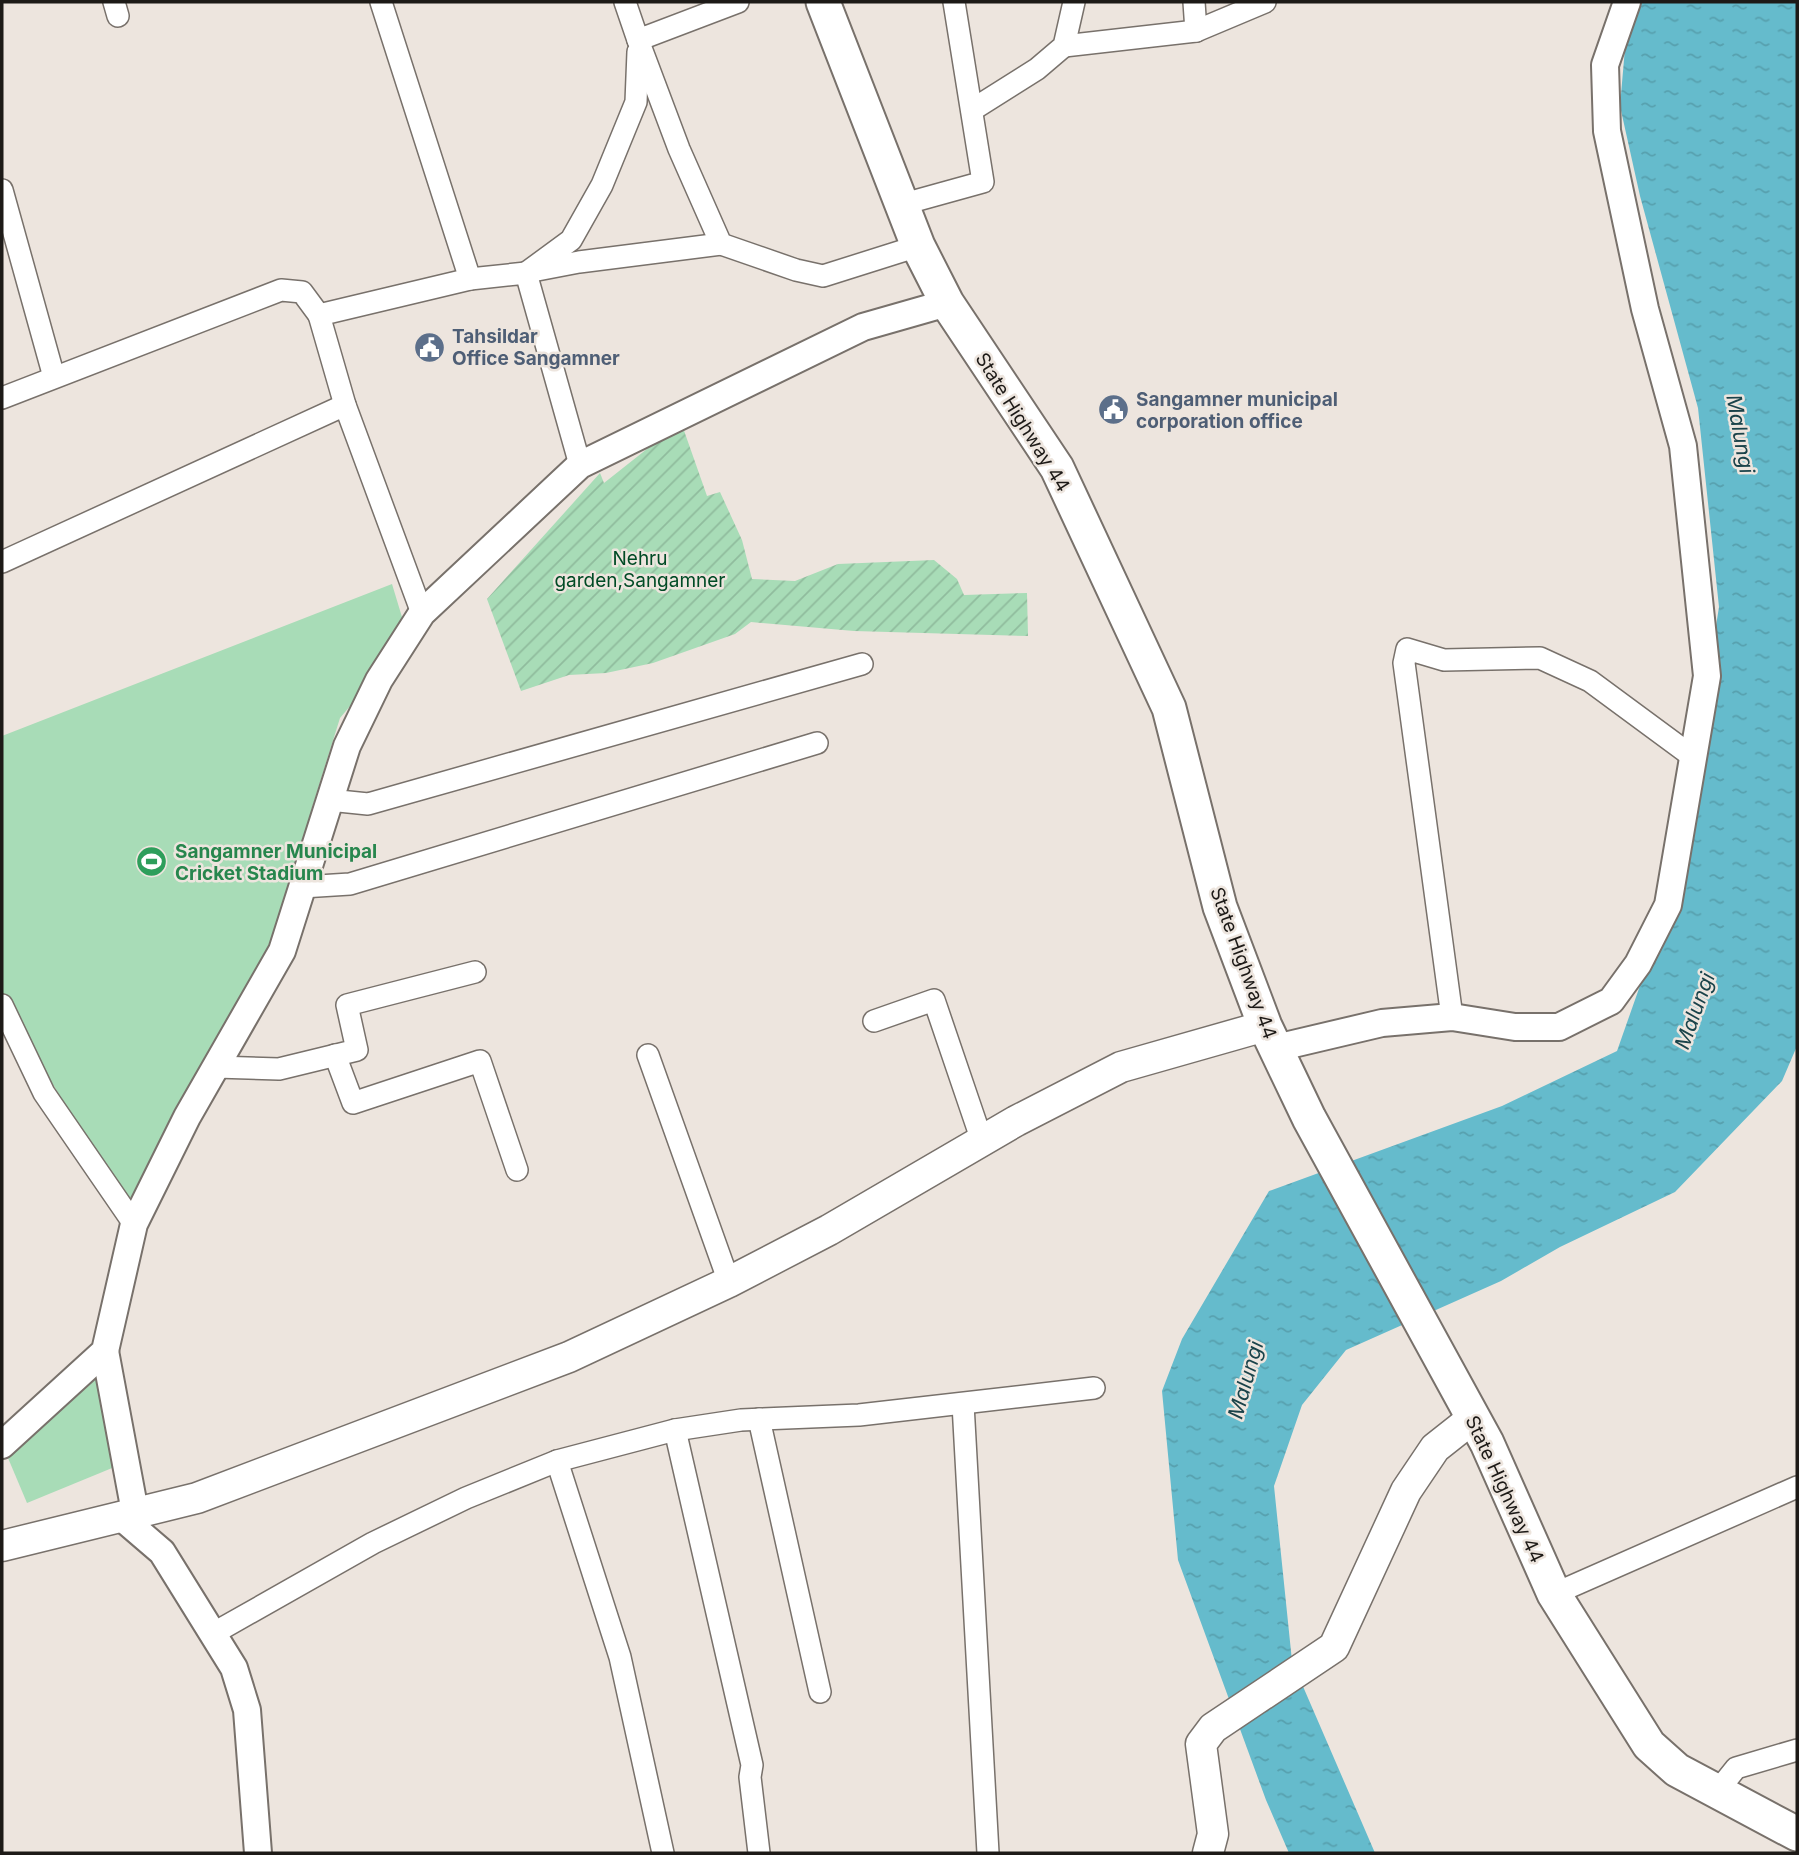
<svg xmlns="http://www.w3.org/2000/svg" width="1799" height="1855" font-family="Inter,sans-serif">
  <style>
    .grass { fill: #a8dcb7 }
    .garden { fill: url(#garden-furrows) }
    .water { fill: url(#water-ripples) }
    .lines { fill: none; stroke-linecap: round; stroke-linejoin: round }
    .minor-casing { stroke: #78716b; stroke-width: 24 }
    .tertiary-casing { stroke: #78716b; stroke-width: 30 }
    .secondary-casing { stroke: #78716b; stroke-width: 33 }
    .primary-casing { stroke: #78716b; stroke-width: 37 }
    .minor { stroke: #fff; stroke-width: 21 }
    .tertiary { stroke: #fff; stroke-width: 26 }
    .secondary { stroke: #fff; stroke-width: 30 }
    .primary { stroke: #fff; stroke-width: 33 }
    .labels { text-anchor: middle; stroke-width: 5; stroke-linejoin: round; paint-order: stroke }
    .service-label { font-size: 19px; font-weight: bold; fill: #4e5e75; stroke: #ede5de; text-anchor: start }
    .street-label { font-size: 19px; fill: #1d1a17; stroke: #ede5de }
    .park-label { font-size: 19px; fill: #004b25; stroke: #ede5de }
    .leisure-label { font-size: 19px; font-weight: bold; fill: #27864d; stroke: #ede5de; text-anchor: start }
    .water-label { font-size: 21px; font-style: italic; fill: #1a434a; stroke: #ede5de }
  </style>
  <defs>
    <pattern id="garden-furrows" width="10" height="10" patternUnits="userSpaceOnUse" patternTransform="scale(1.75)"><rect width="10" height="10" fill="#a8dcb7"/><path d="M-1 1l2-2M0 10L10 0M9 11l2-2" fill="none" stroke="#90bc9d"/></pattern>
    <pattern id="water-ripples" width="26" height="14" patternUnits="userSpaceOnUse" patternTransform="scale(1.75)"><rect width="26" height="14" fill="#65bbcc"/><path d="M2 4q2-2 4 0t4 0M15 11q2-2 4 0t4 0" fill="none" stroke="#57a0ae"/></pattern>
  </defs>
  <rect width="100%" height="100%" fill="#ede5de"/>
  <g class="grass">
    <polygon points="392,584 408,637 340,718 311,811 312,829 294,895 259,971 144,1193 122,1200 2,999 2,736"/>
    <polygon points="107,1369 117,1466 27,1503 8,1458"/>
  </g>
  <polygon class="garden" points="681,422 707,496 720,492 742,540 752,579 795,581 838,564 934,560 957,579 964,595 1027,593 1028,636 854,631 751,622 735,634 653,663 606,673 569,675 521,691 487,599 600,473 604,483"/>
  <polygon class="water" points="1629,2 1797,2 1797,1046 1782,1081 1675,1192 1560,1247 1501,1281 1346,1350 1302,1405 1274,1486 1292,1661 1375,1853 1289,1853 1266,1800 1178,1560 1162,1391 1182,1339 1269,1191 1502,1106 1617,1051 1674,889 1719,607 1698,408 1640,196 1620,106"/>
  <g class="lines">
    <defs>
      <g id="minor">
        <polyline points="114,2 118,16"/>
        <polyline points="381,2 470,279"/>
        <polyline points="625,2 638,40 738,2"/>
        <polyline points="1194,2 1196,31"/>
        <polyline points="638,40 679,149 721,244 796,270 823,276 918,246"/>
        <polyline points="1064,46 1196,31 1265,2"/>
        <polyline points="972,110 1037,69 1064,46 1074,2"/>
        <polyline points="2,190 54,377"/>
        <polyline points="900,205 983,182 954,2"/>
        <polyline points="532,271 579,262 721,244"/>
        <polyline points="526,273 571,240 602,185 636,102 638,52"/>
        <polyline points="2,398 281,290 302,292 319,315"/>
        <polyline points="2,562 345,405"/>
        <polyline points="422,613 345,405 319,315 470,279 526,273 580,465"/>
        <polyline points="329,800 368,804 862,664"/>
        <polyline points="302,887 350,884 817,743"/>
        <polyline points="2,1005 44,1093 134,1224"/>
        <polyline points="1452,1017 1404,663 1407,649 1444,660 1540,658 1590,681 1693,757"/>
        <polyline points="874,1021 934,1000 982,1141"/>
        <polyline points="335,1055 353,1103 480,1061 517,1170"/>
        <polyline points="648,1055 729,1282"/>
        <polyline points="216,1067 279,1069 357,1050 347,1005 475,972"/>
        <polyline points="963,1404 988,1853"/>
        <polyline points="759,1419 820,1692"/>
        <polyline points="675,1430 752,1765 750,1777 759,1853"/>
        <polyline points="557,1461 620,1657 663,1853"/>
        <polyline points="1554,1594 1797,1487"/>
        <polyline points="214,1633 373,1543 466,1498 557,1461 675,1430 741,1420 859,1415 1094,1388"/>
        <polyline points="1716,1793 1736,1768 1797,1750"/>
      </g>
      <g id="tertiary">
        <polyline points="1276,1048 1382,1023 1452,1017 1515,1027 1559,1027 1611,1001 1638,964 1668,905 1707,676 1683,446 1645,309 1607,131 1605,65 1627,2"/>
        <polyline points="105,1351 135,1512"/>
        <polyline points="2,1445 105,1351 134,1224 187,1117 282,951 347,746 379,680 422,613 580,465 863,327 947,303"/>
        <polyline points="120,1516 162,1552 234,1668 247,1710 258,1853"/>
      </g>
      <g id="secondary">
        <polyline points="2,1546 197,1498 569,1357 729,1282 829,1230 1016,1121 1121,1067 1265,1026"/>
        <polyline points="1208,1853 1213,1834 1201,1744 1213,1728 1334,1647 1406,1491 1435,1448 1473,1418"/>
      </g>
      <polyline id="primary" points="823,2 918,246 947,303 1057,468 1169,708 1220,907 1265,1026 1309,1118 1487,1443 1554,1594 1649,1745 1677,1770 1797,1834"/>
    </defs>
    <use href="#minor" class="minor-casing"/>
    <use href="#tertiary" class="tertiary-casing"/>
    <use href="#secondary" class="secondary-casing"/>
    <use href="#primary" class="primary-casing"/>
    <use href="#minor" class="minor"/>
    <use href="#tertiary" class="tertiary"/>
    <use href="#secondary" class="secondary"/>
    <use href="#primary" class="primary"/>
  </g>
  <defs>
    <symbol id="civic-disc" viewBox="-11 -11 22 22"><circle r="9.5" fill="#5c6f8a" stroke="#ede5de"/><path d="M-.6-6.5H3V-4.5H.6V-3L4-1V1h2V6H-6V1h2V-1L-.6-3ZM-1.2 2.5V6h2.4V2.5Z" fill="#fff"/></symbol>
    <symbol id="stadium-disc" viewBox="-11 -11 22 22"><circle r="9.5" fill="#2e9e5b" stroke="#ede5de"/><path d="M0-5a6.5 5 0 1 0 0 10a6.5 5 0 1 0 0-10ZM-3.5-1.8h7v3.6h-7Z" fill="#fff"/></symbol>
  </defs>
  <g fill-rule="evenodd">
    <use href="#civic-disc" x="412" y="330" width="35" height="35"/>
    <use href="#civic-disc" x="1096" y="392" width="35" height="35"/>
    <use href="#stadium-disc" x="134" y="844" width="35" height="35"/>
  </g>
  <g class="labels">
    <g class="service-label">
      <text x="452" y="343">Tahsildar<tspan x="452" dy="22">Office Sangamner</tspan></text>
      <text x="1136" y="406">Sangamner municipal<tspan x="1136" dy="22">corporation office</tspan></text>
    </g>
    <g class="street-label">
      <text transform="translate(1023 422) rotate(58)" y="7">State Highway 44</text>
      <text transform="translate(1244 963) rotate(70)" y="7">State Highway 44</text>
      <text transform="translate(1505 1489) rotate(65)" y="7">State Highway 44</text>
    </g>
    <g class="park-label">
      <text x="640" y="565">Nehru<tspan x="640" dy="22">garden,Sangamner</tspan></text>
    </g>
    <g class="leisure-label">
      <text x="175" y="858">Sangamner Municipal<tspan x="175" dy="22">Cricket Stadium</tspan></text>
    </g>
    <g class="water-label">
      <text transform="translate(1740 434) rotate(80)" y="7">Malungi</text>
      <text transform="translate(1695 1011) rotate(-70)" y="7">Malungi</text>
      <text transform="translate(1246 1380) rotate(-74)" y="7">Malungi</text>
    </g>
  </g>
  <rect width="1799" height="1855" fill="none" stroke="#1d1a17" stroke-width="7"/>
</svg>
